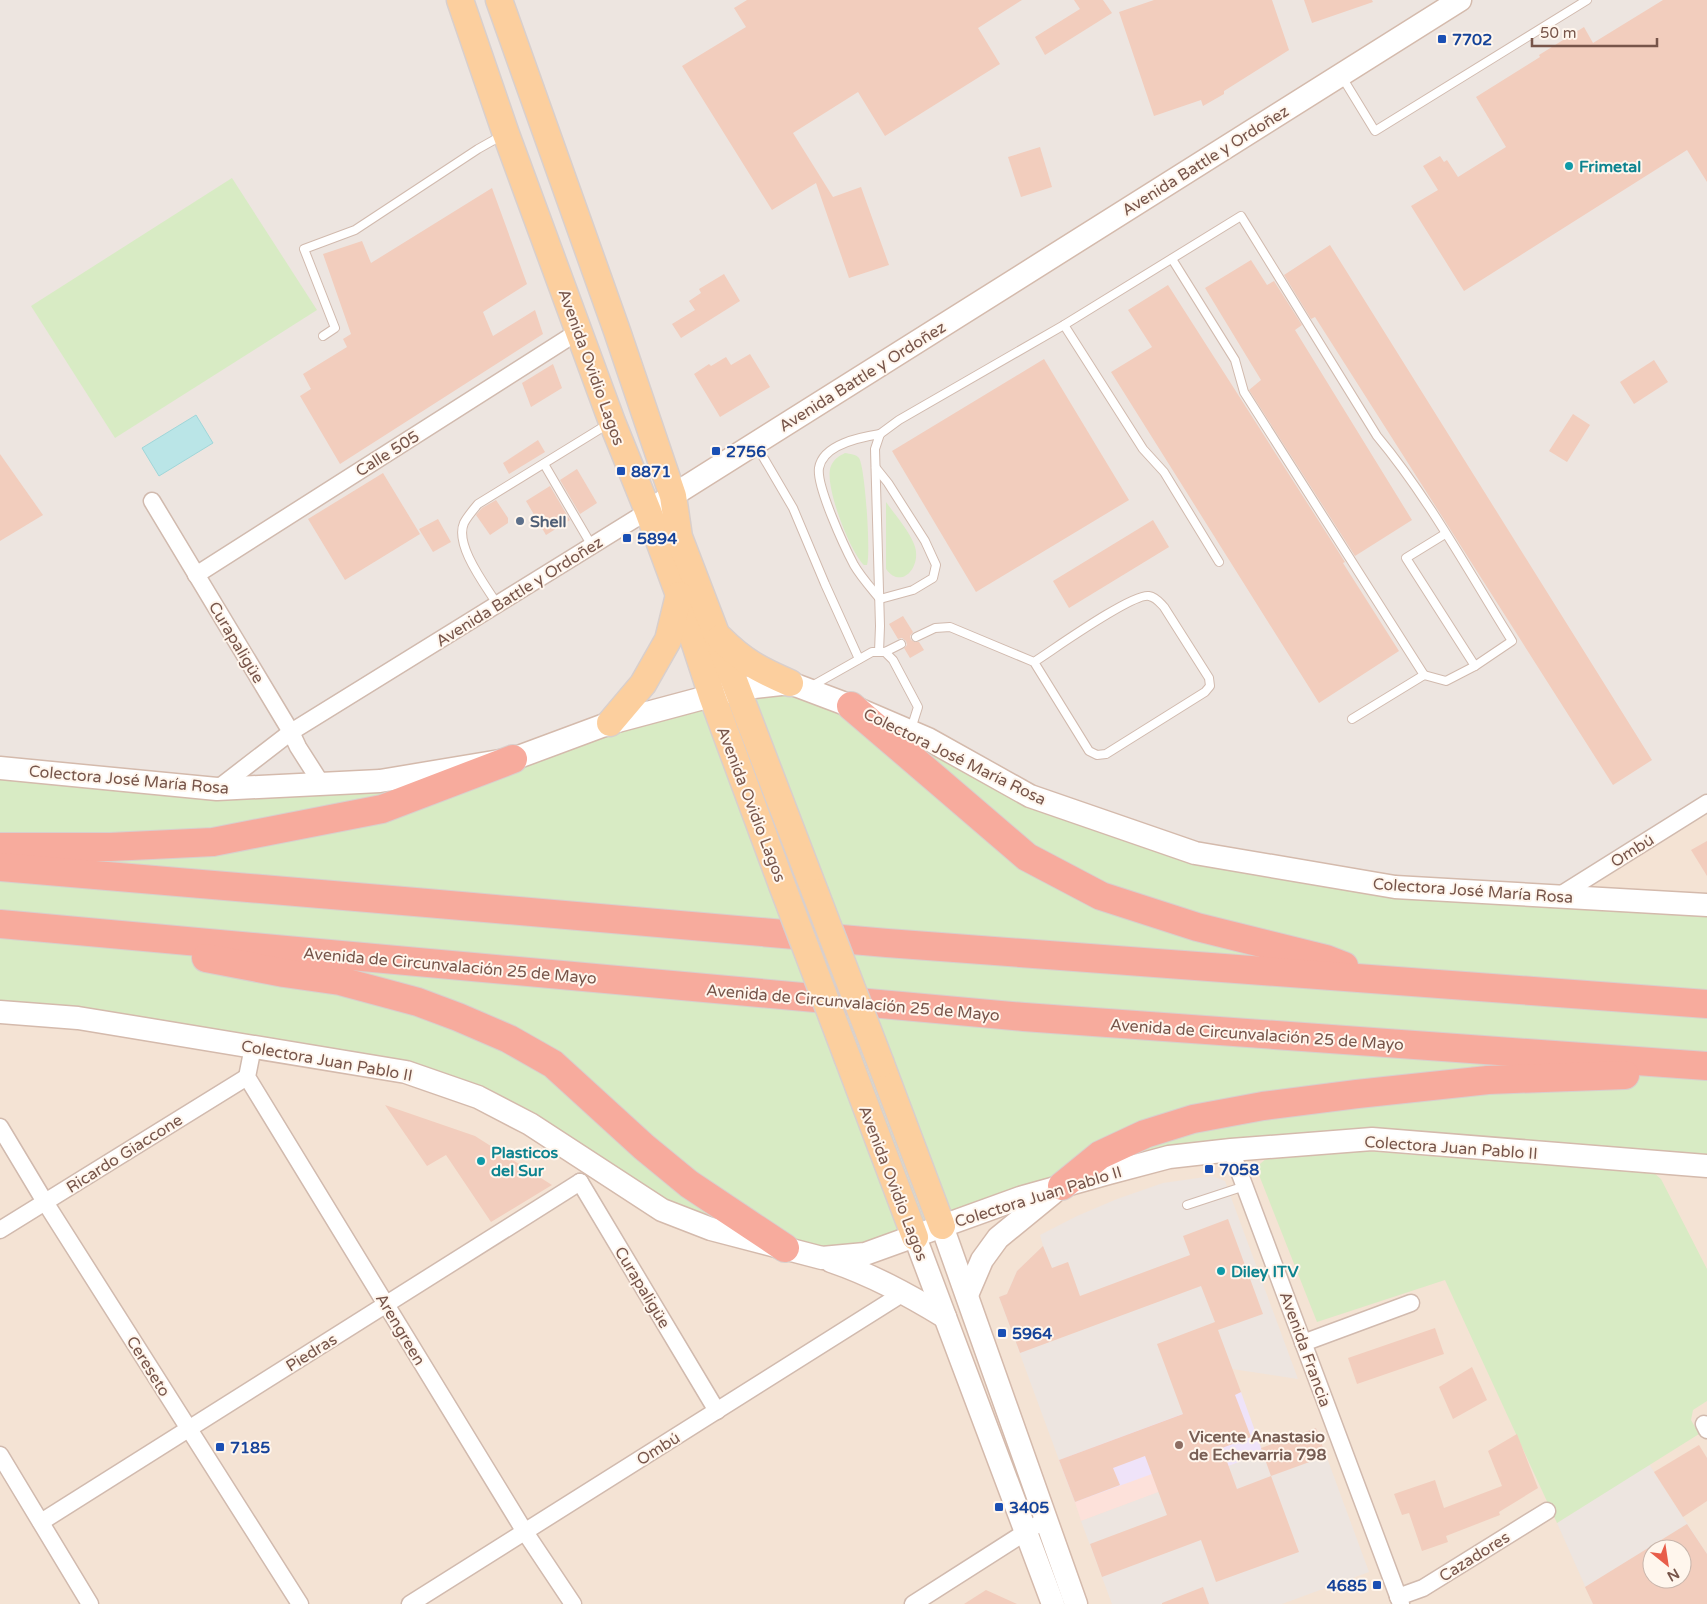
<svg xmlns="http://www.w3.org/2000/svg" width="1707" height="1604" font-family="'Varela Round',sans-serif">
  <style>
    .residential { fill: #f4e3d4; fill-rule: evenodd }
    .commercial { fill: #fde1da }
    .industrial { fill: #ede5e0; fill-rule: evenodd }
    .education { fill: #efe3f9 }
    .green { fill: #d8ebc4 }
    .water { fill: #bae5e7; stroke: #a0d6d9 }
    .building { fill: #f2cdbd; fill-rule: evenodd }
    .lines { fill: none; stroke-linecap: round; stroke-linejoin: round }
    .lane-casing { stroke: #d1baae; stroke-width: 10 }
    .street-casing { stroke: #d1baae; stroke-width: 19 }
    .secondary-casing { stroke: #d4baac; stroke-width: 25 }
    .primary-casing { stroke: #d9cfcc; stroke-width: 29 }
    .highway-casing { stroke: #d9cfcc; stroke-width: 30 }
    .lane { stroke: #fff; stroke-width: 8 }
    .street { stroke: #fff; stroke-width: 16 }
    .secondary { stroke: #fff; stroke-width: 22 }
    .primary { stroke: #fccf9e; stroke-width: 26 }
    .highway { stroke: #f7ab9d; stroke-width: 28 }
    .primary-bridge-casing { stroke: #d9cfcc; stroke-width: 29; stroke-linecap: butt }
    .primary-bridge { stroke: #fccf9e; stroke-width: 26 }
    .transit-dot { fill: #1a4fb4; stroke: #fff6ed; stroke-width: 2 }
    .culture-dot { fill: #0f9aa8; stroke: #fff6ed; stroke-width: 2 }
    .service-dot { fill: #5c6f8a; stroke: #fff6ed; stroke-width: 2 }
    .education-dot { fill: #8d6e63; stroke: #fff6ed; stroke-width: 2 }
    .labels { text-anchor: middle; stroke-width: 4; stroke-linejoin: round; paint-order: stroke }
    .transit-label { font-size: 16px; font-weight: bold; fill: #164399; stroke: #fff6ed; text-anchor: start }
    .street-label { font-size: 16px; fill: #77554a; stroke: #fff6ed }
    .culture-label { font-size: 16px; font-weight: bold; fill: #0d838f; stroke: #fff6ed; text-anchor: start }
    .service-label { font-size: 16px; font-weight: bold; fill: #4e5e75; stroke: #fff6ed; text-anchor: start }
    .education-label { font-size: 16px; font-weight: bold; fill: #785e54; stroke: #fff6ed; text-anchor: start }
  </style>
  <rect width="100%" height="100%" fill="#fdf2e6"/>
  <path class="residential" d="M0,0H1707V1604H0ZM1652,1549H1682V1579H1652Z"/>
  <polygon class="commercial" points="1152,1473 1159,1492 1081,1521 1075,1502"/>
  <g class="industrial">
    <polygon points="0,0 1707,0 1707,803 1557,897 1395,887 513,759 270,785 0,768"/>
    <polygon points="1212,1176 1225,1181 1298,1379 1232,1369 1241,1392 1059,1460 999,1297 1010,1293 1009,1289 1017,1271 1043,1246 1040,1235 1077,1216 1117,1199 1163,1183"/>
    <polygon points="1316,1428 1369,1572 1282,1604 1112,1604 1081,1521 1263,1453 1261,1448"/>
    <path d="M1649,1464L1707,1554V1604H1593L1557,1523ZM1652,1549H1682V1579H1652Z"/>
  </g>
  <polygon class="education" points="1241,1392 1263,1453 1159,1492 1152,1474 1075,1502 1059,1460"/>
  <g class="green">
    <polygon points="232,178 317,310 115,438 31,306"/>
    <path d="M845,453C850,454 856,454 859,458C865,466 871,554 867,565H864C850,552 823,483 831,466C834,459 839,456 845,453Z"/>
    <path d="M886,502C895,515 908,529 914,544C923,565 902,591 886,569Z"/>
    <polygon points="790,683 1030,796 1195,853 1395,887 1707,905 1707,1166 1372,1139 1207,1153 865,1254 711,1229 587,1161 406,1072 0,1012 0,768 217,789 380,781"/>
    <polygon points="1365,1151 1654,1173 1661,1179 1707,1269 1707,1401 1693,1410 1691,1420 1699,1434 1557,1523 1445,1280 1317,1322 1259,1175 1260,1164 1269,1156"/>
  </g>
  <polygon class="water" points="196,415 213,443 159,476 142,448"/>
  <g class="building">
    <polygon points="747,0 1022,0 978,28 1000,64 885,136 858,92 793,133 833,197 861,187 889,265 849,278 816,183 772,210 682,66 746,27 734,8"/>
    <polygon points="1074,0 1103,0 1112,13 1045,55 1035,37 1080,9"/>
    <polygon points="1154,0 1272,0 1289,50 1224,91 1224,94 1203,106 1201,100 1154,116 1119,12"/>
    <polygon points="1304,0 1372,0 1373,2 1312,23"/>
    <polygon points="1663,0 1707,0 1707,182 1687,150 1464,291 1411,206 1438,190 1423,166 1440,156 1444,162 1447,160 1458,177 1506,147 1476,97 1540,57 1539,55 1584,27 1593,43"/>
    <polygon points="1040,147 1052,187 1021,197 1008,157"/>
    <polygon points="492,188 527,284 483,312 493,336 535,310 543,334 340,464 300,396 311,389 303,374 347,347 343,339 351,334 323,254 362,241 371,263"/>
    <polygon points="1330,245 1652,760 1613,785 1315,317 1311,319 1284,275"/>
    <polygon points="1251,260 1267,285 1274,281 1302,325 1295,330 1412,520 1355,556 1249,390 1261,380 1205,288"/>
    <polygon points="724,274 740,301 681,338 672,324 695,310 689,301 701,293 699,289"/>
    <polygon points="1168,285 1345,562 1343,563 1399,651 1319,703 1111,372 1152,347 1128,310"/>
    <polygon points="750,354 770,387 720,417 694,374 709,364 711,366 726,357 731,365"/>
    <polygon points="1044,359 1129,500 976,592 892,451"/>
    <polygon points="1654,360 1668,382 1634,404 1620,382"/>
    <polygon points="553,364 562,388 531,407 522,383"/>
    <polygon points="1573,414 1590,425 1567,462 1549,451"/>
    <polygon points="538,440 545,452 509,474 503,463"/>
    <polygon points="0,454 43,515 0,541"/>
    <polygon points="577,469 597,503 580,514 560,480"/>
    <polygon points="383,473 420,534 345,580 308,519"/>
    <polygon points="550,486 570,520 546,535 526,501"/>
    <polygon points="496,500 508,518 508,523 490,535 476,515 482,508"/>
    <polygon points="438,519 451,542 433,552 419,529"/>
    <polygon points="1153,520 1169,547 1069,608 1053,581"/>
    <polygon points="903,616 913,632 910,636 911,640 915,642 919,642 924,650 910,658 904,648 907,645 906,641 902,638 898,639 889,624"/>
    <polygon points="1707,841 1707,876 1691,850"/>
    <polygon points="385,1105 475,1136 552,1185 491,1222 446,1155 427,1166"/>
    <polygon points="1228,1219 1263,1314 1218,1330 1241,1392 1235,1395 1251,1437 1222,1448 1237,1489 1271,1476 1299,1552 1216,1582 1201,1540 1102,1577 1090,1544 1167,1515 1145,1456 1113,1468 1120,1485 1075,1502 1059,1460 1183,1414 1157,1344 1215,1322 1201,1286 1020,1353 999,1297 1007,1294 1017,1271 1043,1246 1052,1268 1068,1262 1080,1296 1190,1255 1183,1236"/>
    <polygon points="1435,1328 1444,1354 1357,1384 1348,1358"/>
    <polygon points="1472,1367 1487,1400 1453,1419 1439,1387"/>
    <polygon points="1316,1428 1326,1456 1271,1476 1261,1448"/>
    <polygon points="1517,1434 1538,1488 1499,1512 1500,1515 1446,1536 1448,1542 1422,1551 1409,1513 1402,1515 1394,1494 1435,1480 1444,1508 1502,1486 1488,1451"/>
    <polygon points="1699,1445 1707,1458 1707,1501 1683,1517 1654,1472"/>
    <path d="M1687,1524L1707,1554V1604H1593L1585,1587ZM1652,1549H1682V1579H1652Z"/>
    <polygon points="1203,1587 1209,1604 1162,1604 1162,1603"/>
    <polygon points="986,1590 1017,1604 964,1604"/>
  </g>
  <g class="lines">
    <defs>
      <g id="lane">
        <polyline points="1342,77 1375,131 1587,0"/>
        <polyline points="1172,259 1235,360 1244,392 1424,675"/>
        <polyline points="1064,325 1143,449 1164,472 1219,562"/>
        <polyline points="323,336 335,328 304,249 355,230 478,149 501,136"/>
        <polyline points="756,445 793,508 825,584 859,659"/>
        <polyline points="544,464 592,546"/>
        <path d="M876,468L888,483L925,541L936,565L933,578L913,590L880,599C871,588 861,577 854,565C845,548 816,486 819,468C823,444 861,437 880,434"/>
        <polyline points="1445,534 1406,558 1475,666"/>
        <path d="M497,604C486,586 454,545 464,523C467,517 473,510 478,504L608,424"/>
        <path d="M916,637L935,628L950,627L1034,662L1089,751L1097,755L1106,754L1205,692L1210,686L1209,678L1164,607C1160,603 1156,597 1149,596C1132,593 1053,650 1034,662"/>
        <path d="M879,652L880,626L875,449L880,434L899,420L1064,325L1241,216L1377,436C1428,497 1470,574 1512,641L1475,666L1446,681L1424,675L1352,719"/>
        <polyline points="885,652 893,660 918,707 911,729"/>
        <polyline points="810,687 872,652 885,652 901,644"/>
        <polyline points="1187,1205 1245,1186"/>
      </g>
      <g id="street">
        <polyline points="152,501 291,732 298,747 321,783"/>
        <polyline points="196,575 579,331"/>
        <polyline points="217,789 291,732 648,511"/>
        <polyline points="1557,897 1707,803"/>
        <polyline points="253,1047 247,1077 525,1532 573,1604"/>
        <polyline points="0,1127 45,1202 300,1604"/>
        <polyline points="1231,1150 1401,1604"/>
        <polyline points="580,1182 717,1411"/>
        <polyline points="0,1230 247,1077"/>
        <polyline points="1303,1343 1411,1303"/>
        <polyline points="1704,1424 1707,1430"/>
        <polyline points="0,1455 90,1604"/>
        <polyline points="41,1522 580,1182"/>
        <polyline points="1398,1597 1423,1588 1547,1511"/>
        <polyline points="410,1604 905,1292"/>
        <polyline points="913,1604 1046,1519"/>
      </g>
      <g id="secondary">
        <polyline points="648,511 1460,0"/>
        <polyline points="0,768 217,789 380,781 513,759 610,723 737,689 790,683 851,706 928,739 1030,796 1195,853 1395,887 1707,905"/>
        <polyline points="0,1012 78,1018 406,1072 478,1097 530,1124 662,1210 711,1229 822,1258 865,1254 1023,1197 1109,1173 1169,1157 1231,1150 1372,1139 1707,1166"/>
        <polyline points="942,1226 1076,1604"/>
        <polyline points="915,1237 1053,1604"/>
        <path d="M831,1261C872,1275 907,1294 945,1317"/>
        <polyline points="967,1295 982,1260 998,1238 1053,1193"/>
      </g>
      <g id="primary">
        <polyline points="460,0 506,134 612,422 648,511 679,595 712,696 782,885"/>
        <polyline points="499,0 617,331 673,496 679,537 815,892"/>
        <path d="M720,638C744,662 760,670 790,683"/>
        <polyline points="610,723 643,684 668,640 679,595"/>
        <polyline points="848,1059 915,1237"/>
        <polyline points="881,1064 942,1226"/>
      </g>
      <g id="highway">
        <polyline points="851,706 1027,857 1101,896 1197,927 1326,959 1344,966"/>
        <polyline points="0,847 110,847 213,842 382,809 513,759"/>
        <polyline points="0,867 427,903 887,943 1707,1004"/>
        <polyline points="0,924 1024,1017 1707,1066"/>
        <polyline points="206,958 284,973 340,981 418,1002 458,1017 509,1039 553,1064 644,1147 689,1184 785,1248"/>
        <polyline points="1062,1186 1100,1155 1145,1134 1193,1119 1263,1106 1357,1094 1488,1080 1625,1075"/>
      </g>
    </defs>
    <use href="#lane" class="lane-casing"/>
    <use href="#street" class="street-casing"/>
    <use href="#secondary" class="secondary-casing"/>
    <use href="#primary" class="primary-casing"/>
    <use href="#highway" class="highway-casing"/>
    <use href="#lane" class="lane"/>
    <use href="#street" class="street"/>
    <use href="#secondary" class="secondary"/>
    <use href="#primary" class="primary"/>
    <use href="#highway" class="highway"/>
    <defs>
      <g id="primary-bridge">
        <polyline points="782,885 848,1059"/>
        <polyline points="815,892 881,1064"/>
      </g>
    </defs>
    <use href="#primary-bridge" class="primary-bridge-casing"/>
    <use href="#primary-bridge" class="primary-bridge"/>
  </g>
  <g class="transit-dot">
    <rect x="1437" y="34" width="10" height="10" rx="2.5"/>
    <rect x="711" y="446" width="10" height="10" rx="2.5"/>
    <rect x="616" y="466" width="10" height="10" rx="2.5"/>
    <rect x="622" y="533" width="10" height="10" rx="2.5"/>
    <rect x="1204" y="1164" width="10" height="10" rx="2.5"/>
    <rect x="997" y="1328" width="10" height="10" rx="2.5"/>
    <rect x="215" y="1442" width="10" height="10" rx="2.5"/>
    <rect x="994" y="1502" width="10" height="10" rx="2.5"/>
    <rect x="1372" y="1580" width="10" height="10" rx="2.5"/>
  </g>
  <g class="culture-dot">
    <circle cx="1569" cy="166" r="5"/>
    <circle cx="481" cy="1161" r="5"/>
    <circle cx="1221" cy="1271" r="5"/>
  </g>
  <circle class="service-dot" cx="520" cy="521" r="5"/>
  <circle class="education-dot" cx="1179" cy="1445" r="5"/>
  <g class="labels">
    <g class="transit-label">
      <text x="1452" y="45">7702</text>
      <text x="726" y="457">2756</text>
      <text x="631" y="477">8871</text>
      <text x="637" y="544">5894</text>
      <text x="1219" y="1175">7058</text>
      <text x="1012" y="1339">5964</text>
      <text x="230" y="1453">7185</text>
      <text x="1009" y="1513">3405</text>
      <text x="1367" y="1591" text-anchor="end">4685</text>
    </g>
    <g class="street-label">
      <text transform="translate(1205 160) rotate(-32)" y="6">Avenida Battle y Ordoñez</text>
      <text transform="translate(592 367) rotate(70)" y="6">Avenida Ovidio Lagos</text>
      <text transform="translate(862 376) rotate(-32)" y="6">Avenida Battle y Ordoñez</text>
      <text transform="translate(387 453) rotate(-32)" y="6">Calle 505</text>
      <text transform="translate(519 591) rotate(-32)" y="6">Avenida Battle y Ordoñez</text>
      <text transform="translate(237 642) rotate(59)" y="6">Curapaligüe</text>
      <text transform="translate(955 756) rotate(26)" y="6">Colectora José María Rosa</text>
      <text transform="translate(129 779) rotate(5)" y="6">Colectora José María Rosa</text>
      <text transform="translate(752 804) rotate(69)" y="6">Avenida Ovidio Lagos</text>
      <text transform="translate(1632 850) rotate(-32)" y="6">Ombú</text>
      <text transform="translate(1473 890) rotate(4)" y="6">Colectora José María Rosa</text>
      <text transform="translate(450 965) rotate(5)" y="6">Avenida de Circunvalación 25 de Mayo</text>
      <text transform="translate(853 1002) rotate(5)" y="6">Avenida de Circunvalación 25 de Mayo</text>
      <text transform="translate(1257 1034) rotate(4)" y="6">Avenida de Circunvalación 25 de Mayo</text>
      <text transform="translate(327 1060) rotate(10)" y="6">Colectora Juan Pablo II</text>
      <text transform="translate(1451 1147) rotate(4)" y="6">Colectora Juan Pablo II</text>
      <text transform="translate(124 1153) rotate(-32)" y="6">Ricardo Giaccone</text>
      <text transform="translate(894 1183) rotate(69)" y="6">Avenida Ovidio Lagos</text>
      <text transform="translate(1038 1196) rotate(-17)" y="6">Colectora Juan Pablo II</text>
      <text transform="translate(643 1287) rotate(59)" y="6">Curapaligüe</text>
      <text transform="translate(401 1329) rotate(59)" y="6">Arengreen</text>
      <text transform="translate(1306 1349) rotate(70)" y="6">Avenida Francia</text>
      <text transform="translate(311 1352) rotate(-32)" y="6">Piedras</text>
      <text transform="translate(149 1366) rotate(58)" y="6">Cereseto</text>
      <text transform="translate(658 1448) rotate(-32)" y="6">Ombú</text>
      <text transform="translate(1474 1556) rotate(-32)" y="6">Cazadores</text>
    </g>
    <g class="culture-label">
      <text x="1579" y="172">Frimetal</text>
      <text x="491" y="1158">Plasticos<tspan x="491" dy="18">del Sur</tspan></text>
      <text x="1231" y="1277">Diley ITV</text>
    </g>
    <g class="service-label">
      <text x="530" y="527">Shell</text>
    </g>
    <g class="education-label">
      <text x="1189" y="1442">Vicente Anastasio<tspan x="1189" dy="18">de Echevarria 798</tspan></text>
    </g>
  </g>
  <g transform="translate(1667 1564) rotate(150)"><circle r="24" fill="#fff6ed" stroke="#c9b6ac"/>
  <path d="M0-4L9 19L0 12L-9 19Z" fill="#e85d4a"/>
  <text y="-8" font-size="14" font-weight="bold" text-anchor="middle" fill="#77554a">N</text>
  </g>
  <path d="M1532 38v8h125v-8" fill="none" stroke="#77554a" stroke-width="2.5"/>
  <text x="1540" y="38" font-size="15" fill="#77554a" stroke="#fff6ed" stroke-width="4" paint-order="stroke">50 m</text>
</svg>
